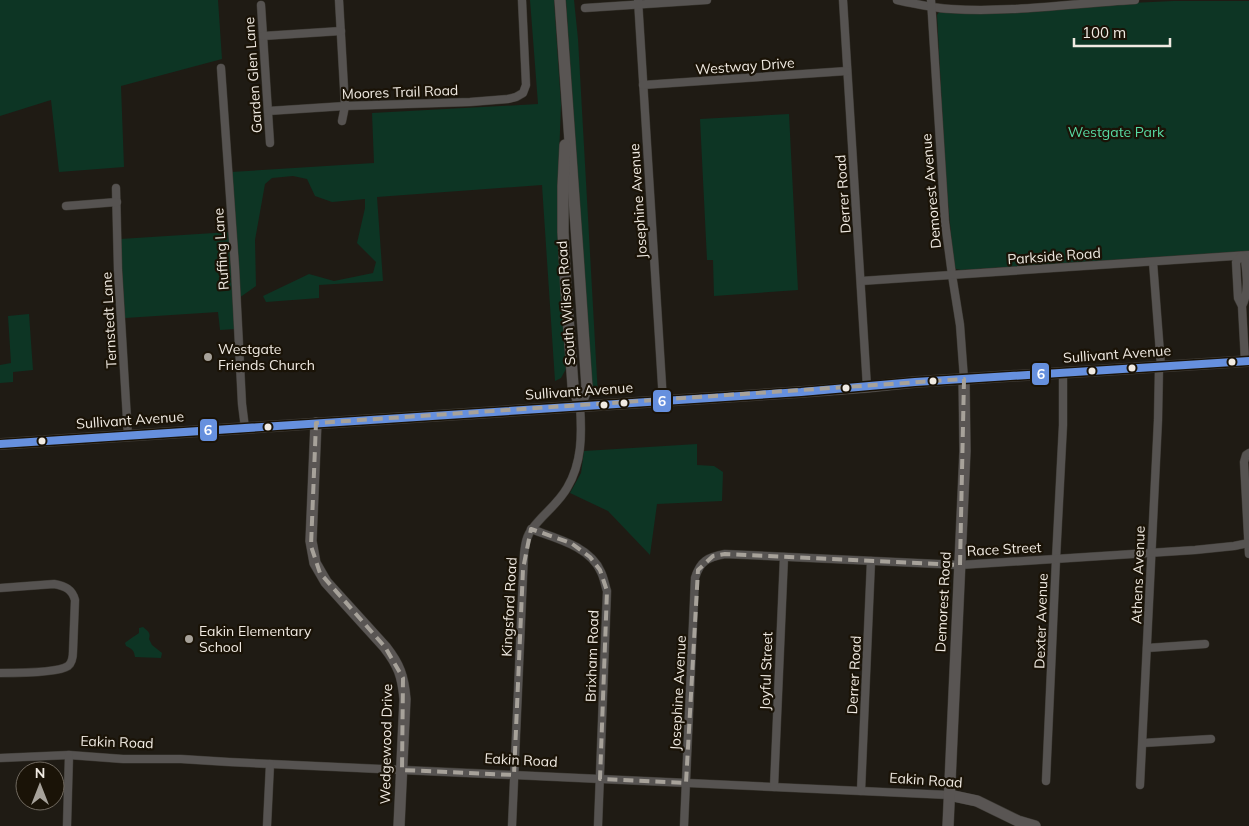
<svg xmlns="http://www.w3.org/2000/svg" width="1249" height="826" font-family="Mulish,sans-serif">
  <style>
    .green { fill: #0d3524 }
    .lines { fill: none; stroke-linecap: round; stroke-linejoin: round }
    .street-casing { stroke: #3b3832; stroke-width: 9 }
    .secondary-casing { stroke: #3b3832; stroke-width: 12 }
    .street { stroke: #565351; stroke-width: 8 }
    .secondary { stroke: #595553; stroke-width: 11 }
    .bus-1-casing { stroke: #1a1307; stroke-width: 11 }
    .bus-1 { stroke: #6690de; stroke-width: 8 }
    .marked { fill: none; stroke: #a7a29a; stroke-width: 4; stroke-dasharray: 10 6; stroke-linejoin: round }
    .poi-dot { fill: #a7a29a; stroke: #1a1307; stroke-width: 2 }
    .bus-dot { fill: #f0eae2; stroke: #1a1307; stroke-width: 2 }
    .labels { text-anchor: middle; stroke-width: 4.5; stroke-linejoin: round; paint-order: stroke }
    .street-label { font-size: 14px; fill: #f0eae2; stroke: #1a1307 }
    .park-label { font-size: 14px; fill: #58dba4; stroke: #1a1307 }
    .poi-label { font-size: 14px; fill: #f0eae2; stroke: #1a1307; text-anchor: start }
    .line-badge { stroke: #1a1307; stroke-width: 2 }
    .badge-label { font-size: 14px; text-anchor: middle; font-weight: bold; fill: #fff }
  </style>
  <rect width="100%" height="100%" fill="#1f1b14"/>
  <g class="green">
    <polygon points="0,0 218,0 222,59 121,86 124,167 59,172 51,100 0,116"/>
    <polygon points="530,0 554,0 561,105 558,182 558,232 567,367 561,378 555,381 542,185 377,197 383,281 319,285 319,298 266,302 263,296 309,274 334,281 373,273 376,262 357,243 365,208 365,199 332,202 315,196 307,179 293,176 272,178 265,184 255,240 256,286 239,298 231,172 374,163 372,113 538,104"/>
    <polygon points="566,0 574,0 578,39 598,396 591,386"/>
    <polygon points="1173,1 1249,1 1249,251 961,270 956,269 954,266 946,181 937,15 939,12"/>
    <polygon points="789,114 798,290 714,296 713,260 707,260 700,119"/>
    <polygon points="230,232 235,329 220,330 218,312 125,318 120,239"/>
    <polygon points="29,314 33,370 13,372 13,382 0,383 0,365 11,363 8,316"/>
    <polygon points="697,444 697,465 714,466 723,472 722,501 657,504 650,555 608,511 570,493 581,473 584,451"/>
    <path d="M143,627C148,631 151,633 149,639L152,645L162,653L161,658L135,657C134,650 132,649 126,646L125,643C127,641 136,635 139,633V628Z"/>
  </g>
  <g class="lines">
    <defs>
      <g id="street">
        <polyline points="339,0 345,106 342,121"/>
        <polyline points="638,0 663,401"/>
        <polyline points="843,0 867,387"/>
        <path d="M897,0C915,4 933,8 951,9C1012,13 1074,3 1135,0"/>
        <polyline points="931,0 945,222 952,275 960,325 964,379"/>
        <polyline points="261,5 270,143"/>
        <polyline points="585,8 707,0"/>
        <polyline points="263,36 341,31"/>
        <polyline points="221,68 235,267 242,404 245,428"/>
        <polyline points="643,85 847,71"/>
        <polyline points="268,111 345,106 470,102 508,99 516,97 523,93 526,85 522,0"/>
        <polyline points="116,188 118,270 128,436"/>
        <polyline points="66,206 117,202"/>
        <polyline points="1153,262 1161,366"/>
        <polyline points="861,281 1249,255"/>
        <path d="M1242,306C1249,292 1247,276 1245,260L1241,256L1236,262L1238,298L1242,306L1245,361"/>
        <polyline points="1249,453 1246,455 1244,462 1249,554"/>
        <path d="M531,529C555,538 590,546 601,572C604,578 605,585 607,591L598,826"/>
        <path d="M0,588L54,584C65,586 72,589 75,600L73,651C73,657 72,663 68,666C58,673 14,673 0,673"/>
        <polyline points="1147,648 1205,644"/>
        <polyline points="1143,743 1211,739"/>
        <polyline points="0,758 69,755 123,759 181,759 229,762 949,795"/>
        <polyline points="1046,781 1056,559 1063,425 1063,373"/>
        <polyline points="1140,785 1158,420 1159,367"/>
        <polyline points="774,787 784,557"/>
        <polyline points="861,791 871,561"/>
        <polyline points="67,826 69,755"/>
        <polyline points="267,826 270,764"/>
        <path d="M512,826L524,554C525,546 526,536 532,529C542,515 558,504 567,488C582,463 582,435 580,406"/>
        <path d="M684,826L695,578C700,561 708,557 725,554L960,565L1195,550L1234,546L1249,543"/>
      </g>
      <g id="secondary">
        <path d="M560,0C570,129 578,258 587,387L580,406"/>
        <polyline points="565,145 563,186 563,232 566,289 573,386 580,406"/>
        <path d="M316,423L311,541L315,563L326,582L385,647C399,665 403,676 405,699L399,826"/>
        <polyline points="0,444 801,392 867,387 915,382 1249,361"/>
        <polyline points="949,795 977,801 1018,821 1035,826"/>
        <polyline points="948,826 965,451 964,379"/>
      </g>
    </defs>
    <use href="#street" class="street-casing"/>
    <use href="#secondary" class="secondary-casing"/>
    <use href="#street" class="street"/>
    <use href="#secondary" class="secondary"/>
    <defs>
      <polyline id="bus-1" points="0,444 801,392 915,382 1249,361"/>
    </defs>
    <use href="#bus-1" class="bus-1-casing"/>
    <use href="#bus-1" class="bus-1"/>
  </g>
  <path class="marked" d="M964,379L960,565L725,554L713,556L698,570L686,783L600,779L607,591L600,570L590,557L571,543L531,529L523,569L514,775L402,770L403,678L385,647L320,573L311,546L316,423Z"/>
  <g class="poi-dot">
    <circle cx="208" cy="357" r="5"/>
    <circle cx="189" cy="639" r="5"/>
  </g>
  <g class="bus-dot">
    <circle cx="1232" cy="362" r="4.5"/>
    <circle cx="1132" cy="368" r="4.5"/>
    <circle cx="1092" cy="371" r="4.5"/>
    <circle cx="933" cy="381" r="4.5"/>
    <circle cx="846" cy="388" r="4.5"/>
    <circle cx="624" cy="403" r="4.5"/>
    <circle cx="604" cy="405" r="4.5"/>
    <circle cx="268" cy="427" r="4.5"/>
    <circle cx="42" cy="441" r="4.5"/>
  </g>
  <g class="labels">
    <g class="street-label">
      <text transform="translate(745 66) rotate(-4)" y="5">Westway Drive</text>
      <text transform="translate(253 75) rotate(-94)" y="5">Garden Glen Lane</text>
      <text transform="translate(400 92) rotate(-2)" y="5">Moores Trail Road</text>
      <text transform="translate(931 191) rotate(-95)" y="5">Demorest Avenue</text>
      <text transform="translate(843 194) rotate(-94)" y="5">Derrer Road</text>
      <text transform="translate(638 201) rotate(-94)" y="5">Josephine Avenue</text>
      <text transform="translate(221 249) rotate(-94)" y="5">Ruffing Lane</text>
      <text transform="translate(1054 256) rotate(-4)" y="5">Parkside Road</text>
      <text transform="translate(566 303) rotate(-94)" y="5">South Wilson Road</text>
      <text transform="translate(109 320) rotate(-93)" y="5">Ternstedt Lane</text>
      <text transform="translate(1117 354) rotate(-4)" y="5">Sullivant Avenue</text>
      <text transform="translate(579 391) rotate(-4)" y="5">Sullivant Avenue</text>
      <text transform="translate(130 420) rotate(-4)" y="5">Sullivant Avenue</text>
      <text transform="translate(1004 549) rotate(-3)" y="5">Race Street</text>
      <text transform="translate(1138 575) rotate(-88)" y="5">Athens Avenue</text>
      <text transform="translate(943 602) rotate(-87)" y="5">Demorest Road</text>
      <text transform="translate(509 607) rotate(-87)" y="5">Kingsford Road</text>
      <text transform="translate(1041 621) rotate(-88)" y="5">Dexter Avenue</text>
      <text transform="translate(592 656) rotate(-88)" y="5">Brixham Road</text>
      <text transform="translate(766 671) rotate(-88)" y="5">Joyful Street</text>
      <text transform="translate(854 675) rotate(-87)" y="5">Derrer Road</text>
      <text transform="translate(678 693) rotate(-87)" y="5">Josephine Avenue</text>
      <text transform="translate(117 742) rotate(2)" y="5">Eakin Road</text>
      <text transform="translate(386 744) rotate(-89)" y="5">Wedgewood Drive</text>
      <text transform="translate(521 760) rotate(3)" y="5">Eakin Road</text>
      <text transform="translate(926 780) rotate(4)" y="5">Eakin Road</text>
    </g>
    <g class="park-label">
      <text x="1116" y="137">Westgate Park</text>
    </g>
    <g class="poi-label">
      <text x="218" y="354">Westgate<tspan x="218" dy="16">Friends Church</tspan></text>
      <text x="199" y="636">Eakin Elementary<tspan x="199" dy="16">School</tspan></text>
    </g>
  </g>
  <g class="line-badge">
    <rect x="1031" y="362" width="19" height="24" rx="5" fill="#6690de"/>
    <rect x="652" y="389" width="20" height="24" rx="5" fill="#6690de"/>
    <rect x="199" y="418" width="19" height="24" rx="5" fill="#6690de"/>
  </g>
  <g class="badge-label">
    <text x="1041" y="379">6</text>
    <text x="662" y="406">6</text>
    <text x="208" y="435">6</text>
  </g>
  <g transform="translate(40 786)"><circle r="24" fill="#1a1307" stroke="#70695f"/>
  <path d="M0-4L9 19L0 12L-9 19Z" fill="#a7a29a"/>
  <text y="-8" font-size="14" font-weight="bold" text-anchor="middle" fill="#f0eae2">N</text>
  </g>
  <path d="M1074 38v8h96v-8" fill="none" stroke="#f0eae2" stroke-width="2.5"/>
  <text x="1082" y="38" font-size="15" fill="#f0eae2" stroke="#1a1307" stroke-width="4" paint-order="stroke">100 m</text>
</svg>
